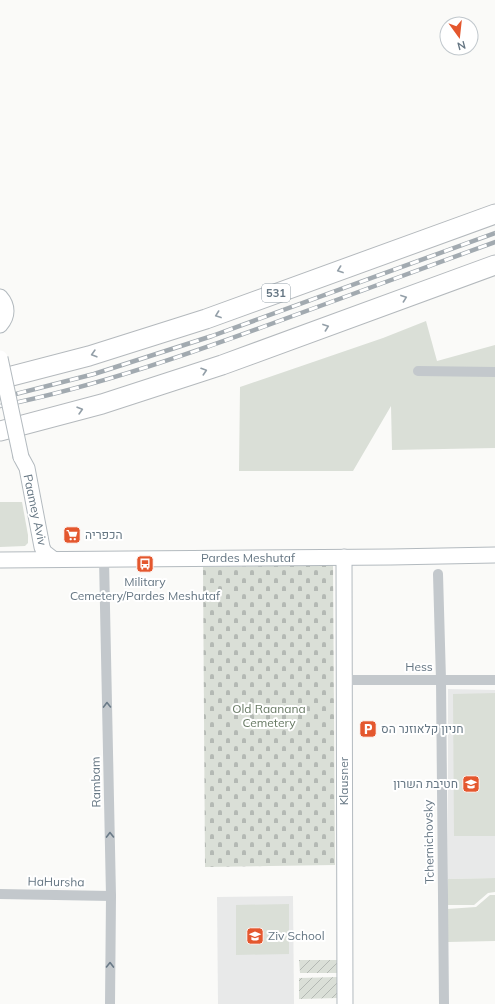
<svg xmlns="http://www.w3.org/2000/svg" width="495" height="1004" font-family="Mulish,Heebo,sans-serif">
  <style>
    .built { fill: #e8e9e9 }
    .green { fill: #dadfd7 }
    .cemetery { fill: url(#cemetery-stones) }
    .garden { fill: url(#garden-furrows) }
    .lines { fill: none; stroke-linecap: round; stroke-linejoin: round }
    .secondary-casing { stroke: #b3babf; stroke-width: 17 }
    .highway-casing { stroke: #b4b9bd; stroke-width: 21 }
    .street { stroke: #c3c8cc; stroke-width: 10 }
    .secondary { stroke: #fff; stroke-width: 15 }
    .highway { stroke: #fff; stroke-width: 19 }
    .rail-casing { stroke: #a2aab0; stroke-width: 4.5 }
    .rail { stroke: #fff; stroke-width: 3; stroke-dasharray: 9; stroke-linecap: butt }
    .secondary-bridge-casing { stroke: #b3babf; stroke-width: 17; stroke-linecap: butt }
    .secondary-bridge { stroke: #fff; stroke-width: 15 }
    .oneway { stroke: #939fa8 }
    .oneway2 { stroke: #6a7a87 }
    .labels { text-anchor: middle; stroke-width: 4; stroke-linejoin: round; paint-order: stroke }
    .shield { fill: #fff; stroke: #939fa8; stroke-width: 1 }
    .shield-label { font-size: 11px; font-weight: bold; fill: #657683 }
    .street-label { font-size: 12px; fill: #657683; stroke: #fff }
    .poi-label { font-size: 12px; fill: #657683; stroke: #fff; text-anchor: start }
    .park-label { font-size: 12px; fill: #687a64; stroke: #fff }
  </style>
  <defs>
    <pattern id="cemetery-stones" width="16" height="16" patternUnits="userSpaceOnUse"><rect width="16" height="16" fill="#dadfd7"/><path d="M2 7V4a2 2 0 0 1 4 0v3zM10 15v-3a2 2 0 0 1 4 0v3z" fill="#b4b9b4"/></pattern>
    <pattern id="garden-furrows" width="10" height="10" patternUnits="userSpaceOnUse"><rect width="10" height="10" fill="#dadfd7"/><path d="M-1 1l2-2M0 10L10 0M9 11l2-2" fill="none" stroke="#b4b9b4"/></pattern>
  </defs>
  <rect width="100%" height="100%" fill="#fafaf8"/>
  <g class="built">
    <polygon points="448,689 495,690 495,878 448,879"/>
    <polygon points="293,896 294,1004 218,1004 217,897"/>
  </g>
  <g class="green">
    <polygon points="426,321 437,361 495,345 495,448 392,450 391,406 353,471 239,471 240,387 383,338"/>
    <polygon points="0,502 22,502 28,535 28,543 25,546 0,547"/>
    <polygon points="495,693 495,836 454,836 453,694"/>
    <polygon points="495,878 495,892 488,893 474,905 447,905 448,879"/>
    <polygon points="490,895 495,895 495,941 448,942 447,909 476,907"/>
    <polygon points="289,904 289,954 236,955 236,905"/>
  </g>
  <polygon class="cemetery" points="333,565 335,865 205,867 203,567"/>
  <g class="garden">
    <polygon points="299,960 337,960 338,973 300,973"/>
    <polygon points="338,977 338,998 299,999 299,978"/>
  </g>
  <g class="lines">
    <defs>
      <g id="secondary">
        <path d="M0,297C8,306 8,316 0,325"/>
        <polyline points="21,457 27,468 42,547 44,552 53,559"/>
        <polyline points="344,557 345,1004"/>
        <polyline points="0,560 391,557 495,555"/>
      </g>
      <g id="highway">
        <polyline points="0,379 89,356 206,319 495,214"/>
        <polyline points="0,431 102,404 222,365 495,265"/>
      </g>
    </defs>
    <use href="#secondary" class="secondary-casing"/>
    <use href="#highway" class="highway-casing"/>
    <g class="street">
      <polyline points="418,371 495,372"/>
      <polyline points="104,559 111,896 110,1004"/>
      <polyline points="438,574 441,680 444,1004"/>
      <polyline points="344,680 495,680"/>
      <polyline points="0,894 111,896"/>
    </g>
    <use href="#secondary" class="secondary"/>
    <use href="#highway" class="highway"/>
    <defs>
      <g id="rail">
        <polyline points="0,398 94,374 212,336 495,233"/>
        <path d="M0,406C99,386 195,352 290,317C358,292 427,267 495,242"/>
      </g>
    </defs>
    <use href="#rail" class="rail-casing"/>
    <use href="#rail" class="rail"/>
    <defs>
      <polyline id="secondary-bridge" points="0,358 21,457"/>
    </defs>
    <use href="#secondary-bridge" class="secondary-bridge-casing"/>
    <use href="#secondary-bridge" class="secondary-bridge"/>
  </g>
  <defs><path id="oneway-chevron" d="M-2-3.5L2.5 0L-2 3.5" fill="none" stroke-width="1.6" stroke-linecap="round" stroke-linejoin="round"/></defs>
  <g class="oneway">
    <use href="#oneway-chevron" transform="translate(340 270) rotate(160)"/>
    <use href="#oneway-chevron" transform="translate(404 298) rotate(-20)"/>
    <use href="#oneway-chevron" transform="translate(218 315) rotate(160)"/>
    <use href="#oneway-chevron" transform="translate(326 327) rotate(-20)"/>
    <use href="#oneway-chevron" transform="translate(94 354) rotate(164)"/>
    <use href="#oneway-chevron" transform="translate(204 371) rotate(-18)"/>
    <use href="#oneway-chevron" transform="translate(80 410) rotate(-16)"/>
  </g>
  <g class="oneway2">
    <use href="#oneway-chevron" transform="translate(107 705) rotate(-91)"/>
    <use href="#oneway-chevron" transform="translate(110 835) rotate(-91)"/>
    <use href="#oneway-chevron" transform="translate(110 965) rotate(-89)"/>
  </g>
  <defs>
    <symbol id="supermarket-square" viewBox="-11 -11 22 22"><rect x="-9" y="-9" width="18" height="18" rx="4" fill="#e4572e" stroke="#fff"/><path d="M-6-5.5h2.5l.6 2H6L4.5 2H-2.5L-4.4-4H-6ZM-1.5 3.2a1.3 1.3 0 1 0 .1 0ZM3 3.2a1.3 1.3 0 1 0 .1 0Z" fill="#fff"/></symbol>
    <symbol id="bus-square" viewBox="-11 -11 22 22"><rect x="-9" y="-9" width="18" height="18" rx="4" fill="#e4572e" stroke="#fff"/><path d="M-5-6H5V4H4V6H2V4H-2V6H-4V4H-5ZM-3.5-4V0h7V-4ZM-3.5 1.2v1.5H-2V1.2ZM2 1.2v1.5H3.5V1.2Z" fill="#fff"/></symbol>
    <symbol id="parking-square" viewBox="-11 -11 22 22"><rect x="-9" y="-9" width="18" height="18" rx="4" fill="#e4572e" stroke="#fff"/><path d="M-3.5-5.5H1a3.5 3.5 0 0 1 0 7H-1V5.5H-3.5ZM-1-3.4V-.6H.8a1.4 1.4 0 0 0 0-2.8Z" fill="#fff"/></symbol>
    <symbol id="school-square" viewBox="-11 -11 22 22"><rect x="-9" y="-9" width="18" height="18" rx="4" fill="#e4572e" stroke="#fff"/><path d="M0-5L7-2L0 1L-7-2ZM-4 1L0 2.5L4 1V4Q0 6-4 4Z" fill="#fff"/></symbol>
  </defs>
  <g fill-rule="evenodd">
    <use href="#supermarket-square" x="62" y="525" width="20" height="20"/>
    <use href="#bus-square" x="135" y="554" width="20" height="20"/>
    <use href="#parking-square" x="358" y="719" width="20" height="20"/>
    <use href="#school-square" x="461" y="774" width="20" height="20"/>
    <use href="#school-square" x="245" y="926" width="20" height="20"/>
  </g>
  <g class="labels">
    <rect class="shield" x="262" y="284" width="28" height="18" rx="3"/>
    <g class="shield-label">
      <text x="276" y="297">531</text>
    </g>
    <g class="street-label">
      <text transform="translate(35 510) rotate(78)" y="4">Paamey Aviv</text>
      <text x="248" y="562">Pardes Meshutaf</text>
      <text x="419" y="671">Hess</text>
      <text transform="translate(344 781) rotate(-90)" y="4">Klausner</text>
      <text transform="translate(96 782) rotate(-91)" y="4">Rambam</text>
      <text transform="translate(429 842) rotate(-91)" y="4">Tchernichovsky</text>
      <text transform="translate(56 882) rotate(1)" y="4">HaHursha</text>
    </g>
    <g class="poi-label">
      <text x="85" y="539">הכפריה</text>
      <text x="145" y="586" text-anchor="middle">Military<tspan x="145" dy="14">Cemetery/Pardes Meshutaf</tspan></text>
      <text x="381" y="733">חניון קלאוזנר הס</text>
      <text x="458" y="788" text-anchor="end">חטיבת השרון</text>
      <text x="268" y="940">Ziv School</text>
    </g>
    <g class="park-label">
      <text x="269" y="713">Old Raanana<tspan x="269" dy="14">Cemetery</tspan></text>
    </g>
  </g>
  <g transform="translate(459 36) rotate(165)"><circle r="19" fill="#ffffff" stroke="#c1c8cd"/>
  <path d="M0-3L7 15L0 10L-7 15Z" fill="#e4572e"/>
  <text y="-6" font-size="11" font-weight="bold" text-anchor="middle" fill="#657683">N</text>
  </g>
</svg>
